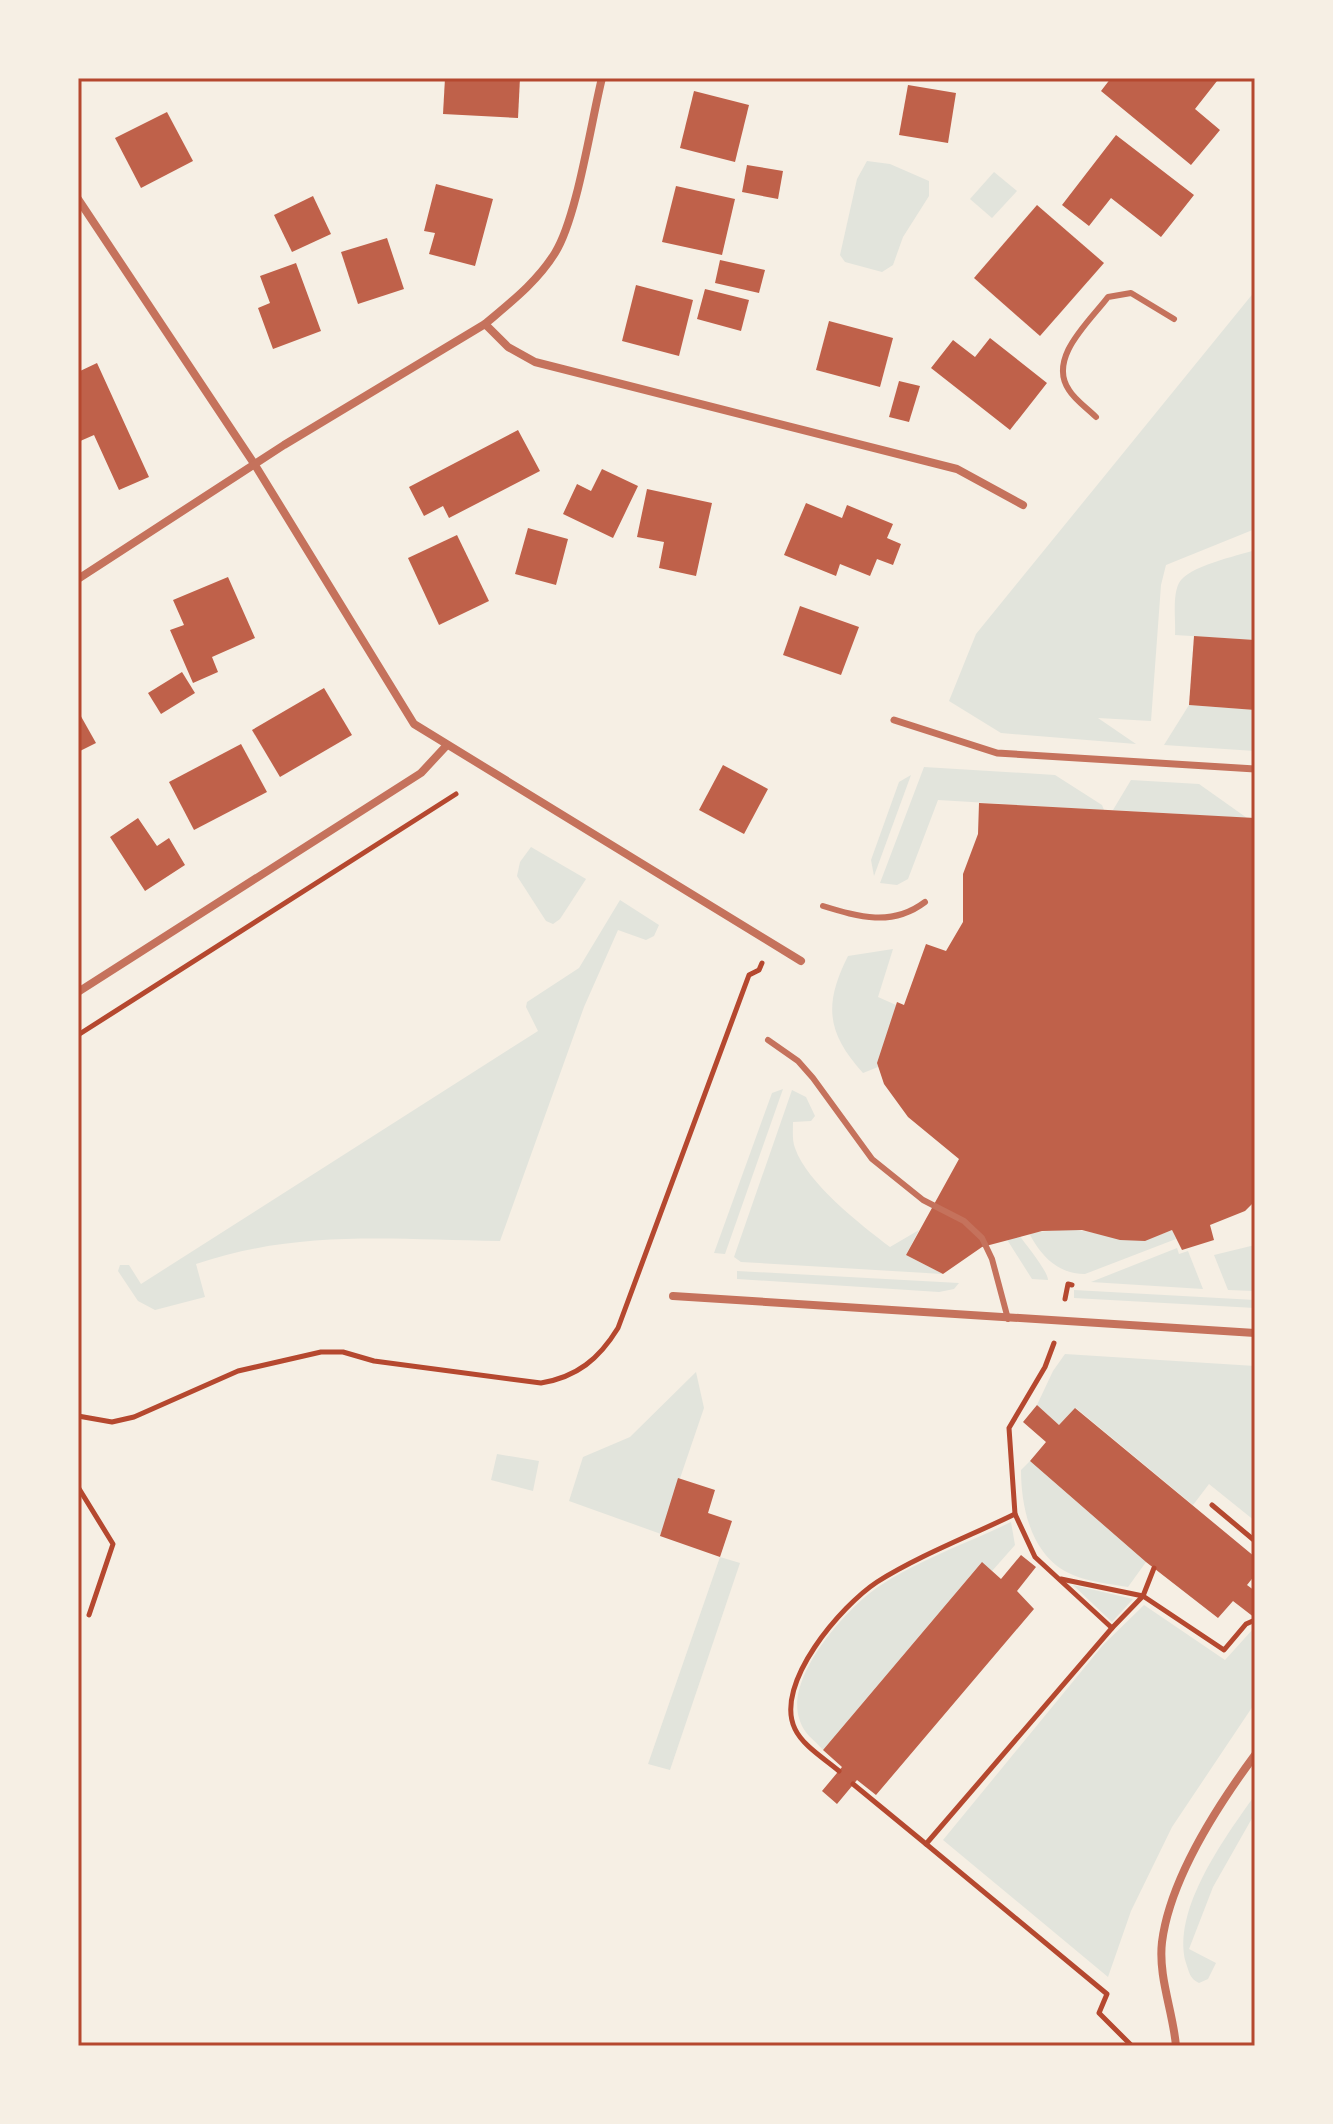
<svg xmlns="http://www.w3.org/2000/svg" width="1333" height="2124" font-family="Montserrat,sans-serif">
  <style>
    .green { fill: #e2e4dc }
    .building { fill: #bf614a }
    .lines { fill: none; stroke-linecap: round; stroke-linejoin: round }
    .path { stroke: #b5482f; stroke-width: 5 }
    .service { stroke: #c5725c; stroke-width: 6 }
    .pedestrian { stroke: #c5725c; stroke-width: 7 }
    .minor { stroke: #c5725c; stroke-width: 8 }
    .neatline { fill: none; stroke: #b5482f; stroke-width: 3 }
  </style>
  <rect width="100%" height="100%" fill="#f6efe4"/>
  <g class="green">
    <polygon points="867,161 890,164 929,181 929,196 903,237 893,265 882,272 845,262 840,255 857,179"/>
    <polygon points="994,172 1017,191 992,218 970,199"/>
    <polygon points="1255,291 1255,529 1166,565 1161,585 1151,721 1098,718 1136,744 1001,733 949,701 976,634"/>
    <path d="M1255,550V640L1175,635C1176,621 1172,596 1179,583C1188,566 1237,556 1255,550Z"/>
    <polygon points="1189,705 1255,710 1255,751 1164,745"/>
    <polygon points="924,767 1055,775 1102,805 1104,810 938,800 908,879 897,885 880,883"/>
    <polygon points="911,775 874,876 871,860 899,782"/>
    <polygon points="1131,780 1199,784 1247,818 1113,810"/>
    <polygon points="531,847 586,879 560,919 553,924 546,921 517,876 520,862"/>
    <path d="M620,900L659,925L654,936L646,940L618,930L584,1007L500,1241C392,1240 300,1229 196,1264L205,1297L155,1310L138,1301L118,1271L120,1265H129L141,1284L538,1031L526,1007L527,1002L579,968Z"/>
    <path d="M893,949L878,997L896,1005L878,1067L863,1073C826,1032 824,1004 848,956Z"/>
    <polygon points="783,1089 725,1254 714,1253 772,1093"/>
    <path d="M792,1090L806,1097L815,1116L811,1121L793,1122C793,1130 792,1141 795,1148C807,1183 861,1225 890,1247L919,1230L906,1255L943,1274L741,1262L734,1257Z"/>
    <path d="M1068,1229C1110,1233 1131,1248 1172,1230L1176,1239L1085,1274C1058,1274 1041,1256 1029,1233Z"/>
    <path d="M1019,1235C1026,1245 1048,1271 1048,1280L1032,1279L1006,1238Z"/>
    <polygon points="1255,1245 1255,1291 1228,1290 1214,1255"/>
    <polygon points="1177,1248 1179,1254 1188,1251 1203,1289 1091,1282"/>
    <polygon points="737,1271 959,1283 954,1289 939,1292 737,1279"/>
    <polygon points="1074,1290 1255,1300 1255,1308 1074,1298"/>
    <polygon points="1065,1354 1255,1366 1255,1521 1209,1484 1193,1505 1076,1408 1059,1425 1037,1405 1053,1371"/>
    <polygon points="696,1372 704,1408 661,1534 569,1501 583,1457 630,1437"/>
    <polygon points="497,1454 539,1461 533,1491 491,1480"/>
    <path d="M1030,1461L1146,1562L1128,1587C1110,1584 1090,1582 1073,1575C1032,1558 1021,1509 1021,1470Z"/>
    <path d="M1011,1522L1015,1545L992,1571L981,1563L823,1750C813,1738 804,1735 799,1718C786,1676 846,1609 878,1587C918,1560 968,1543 1011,1522Z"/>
    <polygon points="720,1557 740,1563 670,1770 648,1764"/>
    <polygon points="1073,1585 1133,1599 1112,1622"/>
    <polygon points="1144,1605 1225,1660 1253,1629 1255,1703 1172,1827 1131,1911 1108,1977 943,1840 1103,1645"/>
    <path d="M1255,1795V1813L1213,1887L1189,1949L1216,1963L1208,1979L1199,1983C1190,1979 1189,1972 1186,1963C1171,1910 1226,1836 1255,1795Z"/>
  </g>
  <g class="building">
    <polygon points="445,78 520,78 518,118 443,114"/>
    <polygon points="1111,78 1213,78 1217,81 1195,109 1220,130 1191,165 1101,91"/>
    <polygon points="908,85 956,93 948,143 899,135"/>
    <polygon points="694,91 749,105 735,162 680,148"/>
    <polygon points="167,112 193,161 141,188 115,138"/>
    <polygon points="1116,135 1194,195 1161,237 1111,198 1089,226 1062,205"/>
    <polygon points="747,165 783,171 778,199 742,192"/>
    <polygon points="436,184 493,199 475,266 429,254 435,233 424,231"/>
    <polygon points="676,186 735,199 722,255 662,242"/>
    <polygon points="313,196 331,234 292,252 274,215"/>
    <polygon points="1037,205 1104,263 1040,336 974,278"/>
    <polygon points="387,238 404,289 358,304 341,252"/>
    <polygon points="720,260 765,270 759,293 715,283"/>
    <polygon points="296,263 321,331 273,349 258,308 270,303 260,276"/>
    <polygon points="636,285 693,300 679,356 622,341"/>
    <polygon points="705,289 749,300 741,331 697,319"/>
    <polygon points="829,321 893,338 880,387 816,370"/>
    <polygon points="990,338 1047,383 1010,430 931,368 953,340 975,357"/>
    <polygon points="97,363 149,477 119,490 94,435 78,442 78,372"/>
    <polygon points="899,381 920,386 909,422 889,417"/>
    <polygon points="518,430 540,471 449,518 443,506 424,516 409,487"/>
    <polygon points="602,469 638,486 613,538 563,514 577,484 591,491"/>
    <polygon points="647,489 712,503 696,576 659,568 664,542 637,537"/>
    <polygon points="806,503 842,518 847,505 893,524 887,538 901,544 893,565 877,559 870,576 840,564 836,576 784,555"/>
    <polygon points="528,528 568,539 556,585 515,574"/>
    <polygon points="457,535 489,601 439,625 408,558"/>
    <polygon points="228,577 255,638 212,657 218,672 193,683 170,630 184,625 173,600"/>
    <polygon points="800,606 859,627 841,675 783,655"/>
    <polygon points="1194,636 1255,640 1255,710 1189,705"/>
    <polygon points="182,672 195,693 161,714 148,693"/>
    <polygon points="324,688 352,735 280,777 252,730"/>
    <polygon points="78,711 96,743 78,752"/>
    <polygon points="241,744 267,792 194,830 169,782"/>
    <polygon points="723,765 768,789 744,834 699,810"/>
    <polygon points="979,803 1255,818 1255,1201 1245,1211 1210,1225 1214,1240 1182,1250 1172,1230 1145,1241 1120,1240 1082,1230 1042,1231 982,1247 943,1274 906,1255 959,1159 908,1117 884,1084 877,1063 897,1002 904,1005 926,944 946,951 963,922 963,874 978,834"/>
    <polygon points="138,818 157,846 169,838 185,865 145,891 110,837"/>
    <polygon points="1037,1405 1059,1425 1075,1408 1255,1557 1255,1575 1247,1585 1255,1591 1255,1618 1233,1601 1218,1618 1146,1562 1030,1461 1046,1442 1023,1422"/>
    <polygon points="678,1478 715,1490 708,1513 732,1521 720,1557 660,1536"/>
    <polygon points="1021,1555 1036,1567 1017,1591 1034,1609 876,1795 857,1780 837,1804 822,1791 842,1767 823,1750 982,1562 1001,1579"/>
  </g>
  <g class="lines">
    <g class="path">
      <polyline points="78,1035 456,794"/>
      <polyline points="1065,1299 1068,1284 1072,1285"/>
      <polyline points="1054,1343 1045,1367 1009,1428 1015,1514 1035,1557 1112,1628 1143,1596 1154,1568"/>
      <path d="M78,1416L112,1422L134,1417L238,1371L321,1352H343L374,1361L541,1383C577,1377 599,1359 618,1328L749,975L759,970L762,963"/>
      <polyline points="78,1487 113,1544 89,1615"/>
      <polyline points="1212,1505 1255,1541"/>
      <polyline points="1061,1579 1143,1596 1224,1650 1246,1624 1255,1620"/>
      <path d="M839,1771C825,1759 803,1746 795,1729C773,1684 842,1605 877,1582C920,1555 970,1536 1015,1514"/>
      <polyline points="853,1784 926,1844 1112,1628"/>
      <polyline points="926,1844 1107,1994 1099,2013 1132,2046"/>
    </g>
    <g class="service">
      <path d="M1096,417C1087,408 1075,400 1069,390C1047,358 1090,321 1108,297L1131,293L1174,319"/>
      <path d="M823,906C859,917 892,927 925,902"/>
      <polyline points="768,1040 798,1061 813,1078 872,1159 923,1200 964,1221 982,1238 992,1259 1008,1319"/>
    </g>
    <polyline class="pedestrian" points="894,720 997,753 1255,769"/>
    <g class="minor">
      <polyline points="78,199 255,465 414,724 801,961"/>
      <path d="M485,324C511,302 537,282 555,253C577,218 591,122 602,78"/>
      <polyline points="78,579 284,445 485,324 508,347 535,362 957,469 1023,505"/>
      <polyline points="78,992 421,773 447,745"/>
      <polyline points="673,1296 1255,1333"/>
      <path d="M1176,2046C1173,2011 1158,1977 1162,1942C1170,1879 1218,1805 1255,1755"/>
    </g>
  </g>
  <rect width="1333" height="2124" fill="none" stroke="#f6efe4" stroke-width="160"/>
  <rect x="80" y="80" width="1173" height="1964" class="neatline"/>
</svg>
